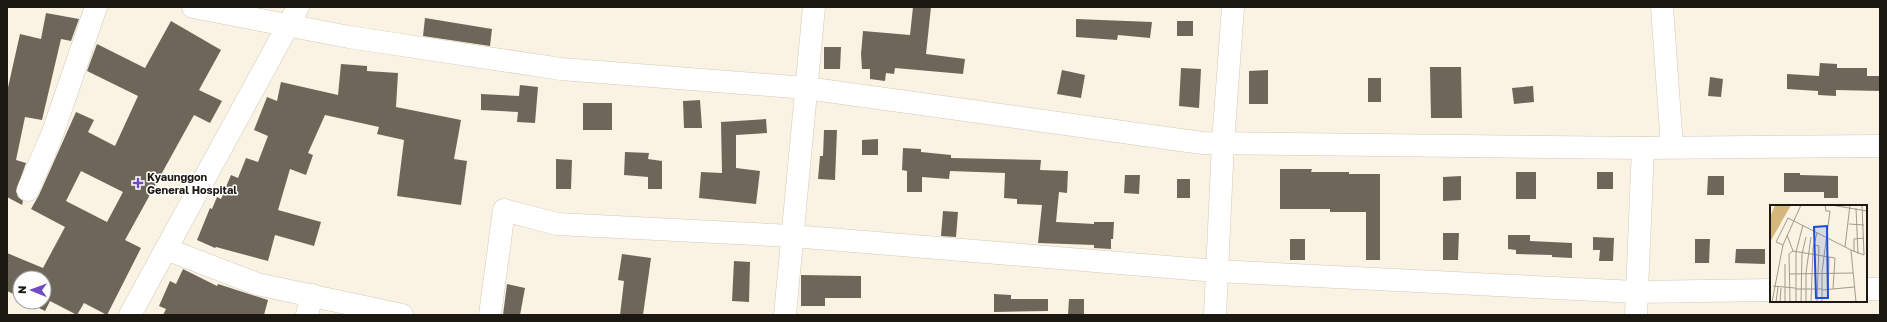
<svg xmlns="http://www.w3.org/2000/svg" width="1887" height="322" font-family="'Golos Text',sans-serif">
  <style>
    .building { fill: #6e6759; fill-rule: evenodd }
    .lines { fill: none; stroke-linecap: round; stroke-linejoin: round }
    .minor-casing { stroke: #d2caba; stroke-width: 23 }
    .minor { stroke: #fff; stroke-width: 22 }
    .poi-dot { fill: #704ac2; stroke: #fff; stroke-width: 1.5 }
    .labels { text-anchor: middle; stroke-width: 3; stroke-linejoin: round; paint-order: stroke }
    .poi-label { font-size: 11px; font-weight: bold; fill: #1c1913; stroke: #fff; text-anchor: start }
    .inset-road { fill: none; stroke: #a19b8f; stroke-width: 1 }
    .view { fill: #1d4ed8; fill-opacity: 0.15; stroke: #1d4ed8; stroke-width: 2 }
    .inset-edge { fill: none; stroke: #1c1913; stroke-width: 2 }
  </style>
  <rect width="100%" height="100%" fill="#faf2e2"/>
  <g class="building">
    <polygon points="913,7 931,7 926,54 965,59 963,74 895,68 894,74 886,73 885,81 870,79 870,69 862,69 861,54 863,31 910,35"/>
    <polygon points="46,13 79,19 71,41 61,39 42,120 25,117 16,160 26,163 16,191 18,197 23,201 22,205 7,197 7,92 20,34 41,39"/>
    <polygon points="425,18 492,29 490,46 423,36"/>
    <polygon points="1076,19 1152,22 1150,38 1118,35 1117,40 1076,37"/>
    <path d="M171,21L221,50L199,90L222,101L210,123L194,115L125,240L141,248L107,315L84,303L77,315L50,301L45,311L27,302H44V278H20V297L7,291V253L43,268L65,227L31,209L39,195L76,112L94,120L88,132L115,146L138,96L87,71L97,44L145,68ZM81,171L123,192L107,222L66,201Z"/>
    <rect x="1177" y="21" width="16" height="15"/>
    <polygon points="824,47 841,47 840,69 824,69"/>
    <polygon points="1820,63 1837,64 1837,68 1867,68 1867,76 1880,76 1880,91 1836,90 1836,96 1818,95 1818,91 1787,89 1787,74 1819,76"/>
    <polygon points="341,64 367,66 367,71 398,73 396,107 461,120 454,159 467,161 461,205 397,196 404,140 377,134 379,127 325,115 308,153 313,155 306,175 290,169 278,210 321,222 314,246 275,235 268,261 216,247 215,248 197,240 210,208 212,209 217,197 221,199 231,175 238,178 246,158 258,162 268,136 254,130 267,97 277,101 281,82 338,95"/>
    <polygon points="1430,67 1461,67 1462,118 1431,118"/>
    <polygon points="1181,68 1201,69 1199,108 1179,106"/>
    <polygon points="1062,70 1085,75 1081,98 1057,94"/>
    <polygon points="1268,70 1268,104 1249,104 1249,71"/>
    <polygon points="1710,77 1723,79 1721,97 1708,96"/>
    <rect x="1368" y="78" width="13" height="24"/>
    <polygon points="520,85 538,87 535,123 517,122 518,112 481,110 481,94 519,96"/>
    <polygon points="1533,86 1534,102 1514,104 1512,88"/>
    <polygon points="700,100 702,128 684,128 683,101"/>
    <rect x="583" y="103" width="29" height="27"/>
    <polygon points="766,119 767,133 736,135 736,168 760,171 756,204 699,198 701,172 722,173 721,122"/>
    <polygon points="824,130 837,130 835,180 818,179 820,156 823,156"/>
    <polygon points="878,139 878,155 862,155 862,140"/>
    <polygon points="903,148 921,149 921,152 951,155 951,158 1041,160 1040,170 1068,171 1067,193 1059,192 1056,222 1094,224 1094,222 1114,222 1113,239 1111,239 1111,249 1094,248 1094,245 1038,243 1042,205 1017,204 1017,199 1004,198 1005,173 950,171 949,179 922,177 922,192 907,192 907,171 902,170"/>
    <polygon points="625,152 649,153 648,159 662,161 662,189 648,189 648,177 624,175"/>
    <polygon points="556,159 572,160 571,189 556,189"/>
    <polygon points="1280,169 1312,169 1311,172 1349,172 1349,174 1380,174 1380,260 1366,260 1366,212 1330,212 1330,209 1280,209"/>
    <rect x="1516" y="172" width="20" height="27"/>
    <rect x="1597" y="172" width="16" height="17"/>
    <polygon points="1784,173 1800,173 1800,175 1838,176 1838,198 1824,198 1824,192 1784,192"/>
    <polygon points="1125,175 1140,175 1139,194 1124,193"/>
    <polygon points="1461,176 1461,200 1443,201 1443,177"/>
    <polygon points="1708,176 1724,176 1724,195 1707,195"/>
    <rect x="1177" y="179" width="13" height="19"/>
    <polygon points="943,211 958,212 956,237 941,236"/>
    <polygon points="1443,233 1459,233 1458,260 1443,260"/>
    <polygon points="1508,235 1530,235 1530,241 1572,243 1572,258 1552,257 1552,255 1516,254 1516,250 1508,249"/>
    <polygon points="1593,237 1614,238 1613,261 1599,261 1600,250 1593,250"/>
    <rect x="1290" y="239" width="15" height="21"/>
    <polygon points="1695,239 1710,239 1709,263 1695,263"/>
    <polygon points="1736,249 1765,249 1765,264 1735,263"/>
    <polygon points="622,254 651,258 643,315 620,315 624,281 618,280"/>
    <polygon points="734,261 750,262 749,302 732,301"/>
    <polygon points="183,269 217,286 218,284 268,300 264,315 163,315 166,309 159,306 170,281 176,284"/>
    <polygon points="801,275 861,276 861,298 825,298 825,306 801,306"/>
    <polygon points="507,284 525,288 520,315 503,315"/>
    <polygon points="994,294 1011,295 1011,299 1048,299 1048,311 994,312"/>
    <polygon points="1069,299 1084,299 1084,315 1068,315"/>
  </g>
  <g class="lines">
    <defs>
      <g id="minor">
        <polyline points="193,7 349,37 561,69 806,88 1202,143 1643,148 1880,146"/>
        <polyline points="1662,7 1672,147"/>
        <polyline points="28,190 52,135 96,7"/>
        <polyline points="166,249 257,284 402,315"/>
        <polyline points="1866,289 1880,289"/>
        <polyline points="130,315 298,7"/>
        <polyline points="307,315 312,295"/>
        <polyline points="490,315 504,210 557,224 792,236 1216,271 1636,292 1771,290"/>
        <polyline points="785,315 814,7"/>
        <polyline points="1215,315 1223,143 1233,7"/>
        <polyline points="1636,315 1643,148"/>
      </g>
    </defs>
    <use href="#minor" class="minor-casing"/>
    <use href="#minor" class="minor"/>
  </g>
  <path class="poi-dot" d="M136 177h4v4h4v4h-4v4h-4v-4h-4v-4h4z"/>
  <g class="labels">
    <g class="poi-label">
      <text x="147" y="181">Kyaunggon<tspan x="147" dy="13">General Hospital</tspan></text>
    </g>
  </g>
  <g transform="translate(1770 205)">
    <rect width="97" height="97" fill="#faf2e2"/>
    <path d="M5,0H21L0,37V12Z" fill="#d6b77b"/>
    <path class="inset-road" d="M61,0L97,6M86,3L88,49M79,19L94,20M17,30L23,46L65,53L63,84M13,40L6,37L18,13L81,45L86,97M44,40L49,41L47,97M75,42L80,0M81,45L94,50L92,0M84,47V34L94,33M15,59V97M20,69L83,68M3,81L25,83M25,84H52M52,85L84,82M58,85L59,52M2,97L13,40L31,0M6,97L8,82M10,97L11,83M20,97L19,49L23,46M26,97V47L33,20M31,97L32,49L36,32M36,97V68L41,32M41,97L43,43L47,28M52,97V67L60,6H56L55,0"/>
    <path class="view" d="M57,21L58,93H46L44,22Z"/>
    <rect width="97" height="97" class="inset-edge"/>
  </g>
  <rect width="1887" height="322" fill="none" stroke="#1c1913" stroke-width="16"/>
  <g transform="translate(32 290) rotate(271)"><circle r="19" fill="#ffffff" stroke="#a4a3a1"/>
  <path d="M0-3L7 15L0 10L-7 15Z" fill="#704ac2"/>
  <text y="-6" font-size="11" font-weight="bold" text-anchor="middle" fill="#1c1913">N</text>
  </g>
</svg>
